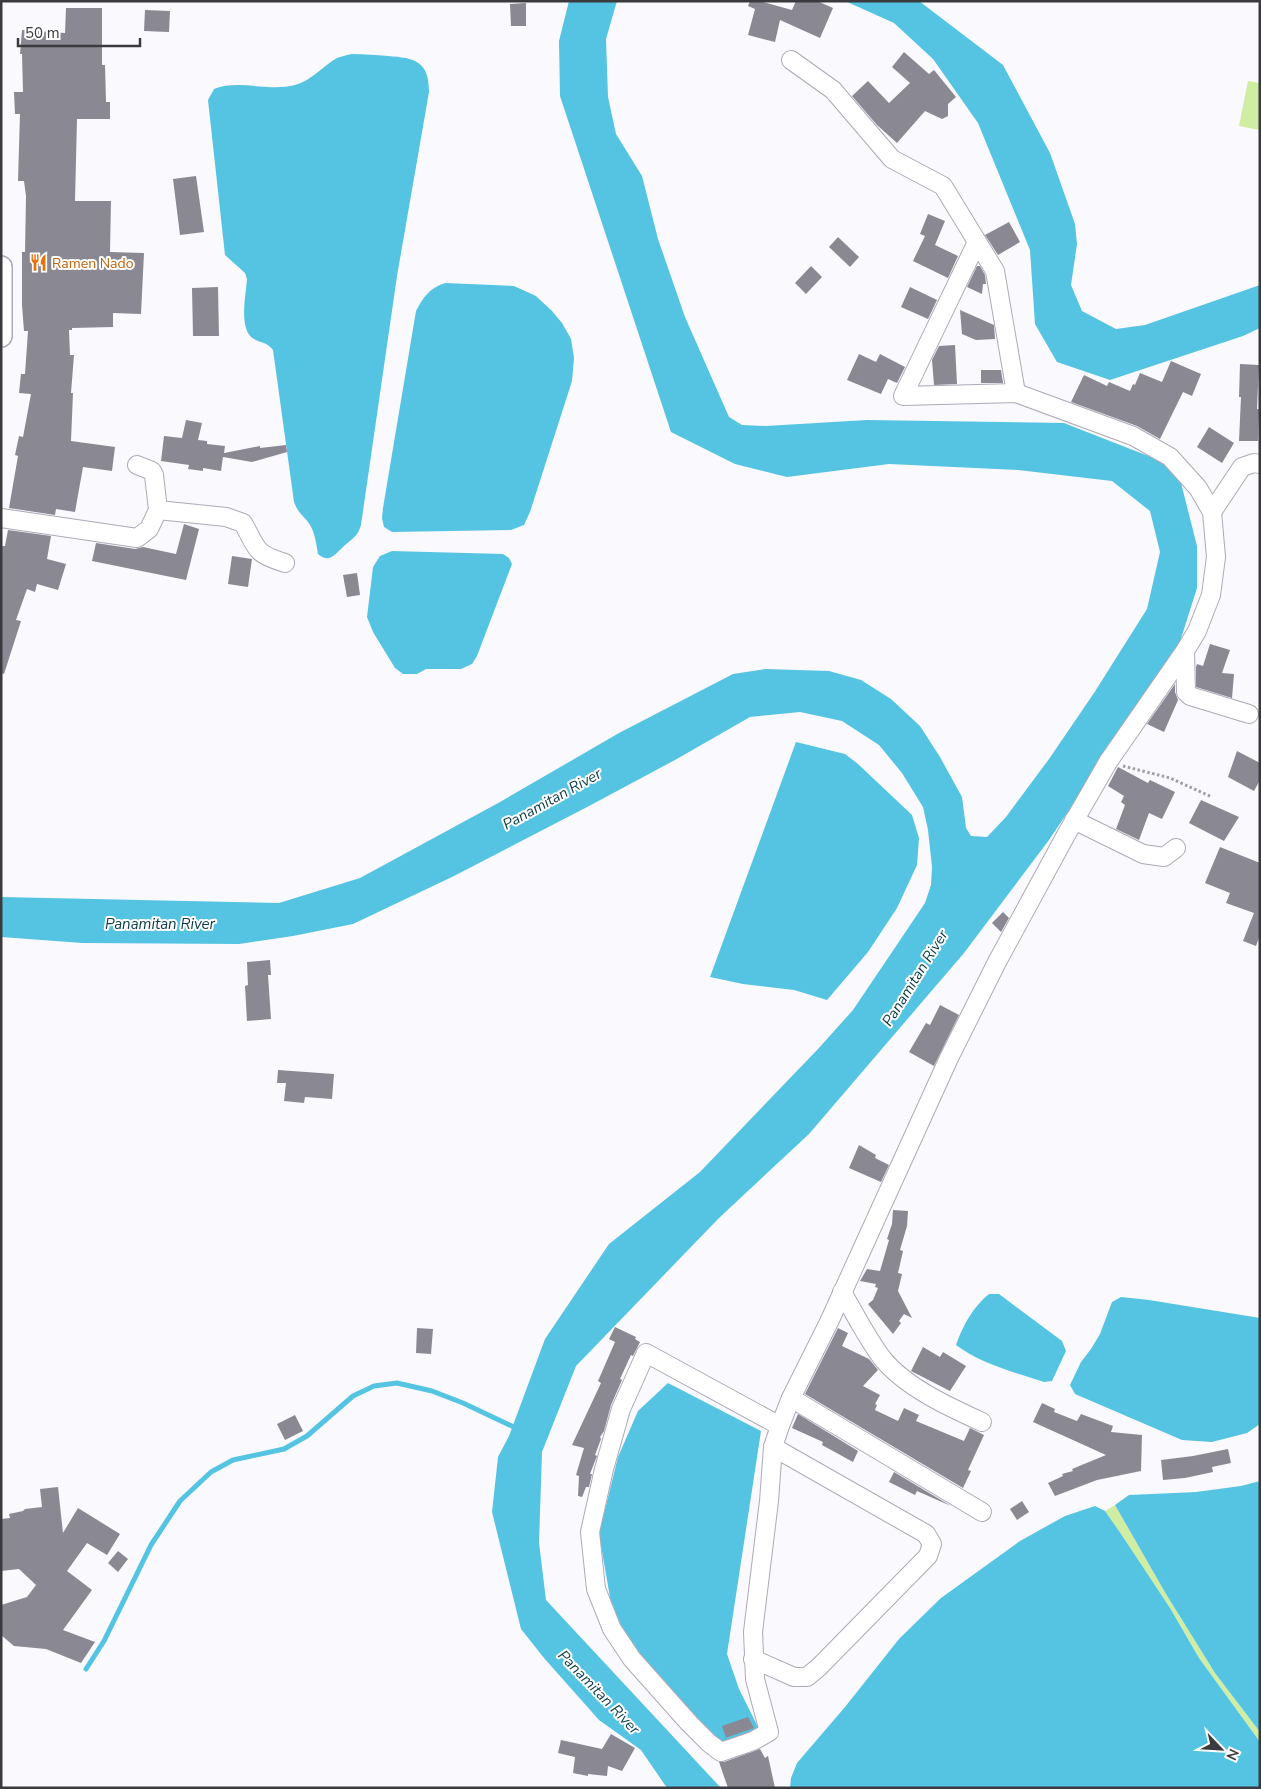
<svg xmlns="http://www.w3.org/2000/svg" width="1261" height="1789" font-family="'Nunito Sans',sans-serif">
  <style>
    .green { fill: #d0eda4 }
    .water { fill: #54c4e2 }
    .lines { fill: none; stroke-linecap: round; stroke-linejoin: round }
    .stream { stroke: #54c4e2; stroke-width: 5 }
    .building { fill: #8a8893 }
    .minor-casing { stroke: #acaab6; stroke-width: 20 }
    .major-casing { stroke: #acaab6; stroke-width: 24 }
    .path { stroke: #a09fa4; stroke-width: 3; stroke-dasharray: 2.5 2.5; stroke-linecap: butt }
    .minor { stroke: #fff; stroke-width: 18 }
    .major { stroke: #fff; stroke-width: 21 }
    .labels { text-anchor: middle; stroke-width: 4; stroke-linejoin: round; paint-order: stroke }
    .food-label { font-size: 14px; fill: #c56008; stroke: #fff; text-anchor: start }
    .water-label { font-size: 15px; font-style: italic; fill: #073b48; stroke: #fff }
  </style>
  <rect width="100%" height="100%" fill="#faf9fe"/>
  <g class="green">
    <polygon points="1248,81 1260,83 1260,130 1239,126"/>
    <polygon points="1115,1505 1166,1594 1215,1673 1260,1732 1260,1742 1199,1658 1170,1608 1105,1511"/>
  </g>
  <g class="water">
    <polygon points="569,1 617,1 606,39 608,97 616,134 642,176 658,239 685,317 729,417 742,425 766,426 867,420 1064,423 1161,461 1181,483 1197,546 1197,588 1178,648 1049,840 964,953 809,1134 719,1218 576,1366 542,1452 539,1543 546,1600 721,1788 667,1788 641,1750 599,1720 544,1658 521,1629 492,1512 498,1457 509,1436 545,1339 609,1244 700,1172 818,1049 853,1010 925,903 931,885 932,867 928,830 923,807 902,773 879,745 842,721 800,712 750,717 675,760 589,806 454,876 353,924 293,936 239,944 82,943 1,937 1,897 279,903 360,878 500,802 619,733 733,674 765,669 829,671 861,680 891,699 920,726 940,757 962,797 966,828 971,836 987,837 1006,817 1049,759 1094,693 1147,609 1160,552 1150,511 1112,481 1018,470 889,464 787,477 735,464 671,432 560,96 559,41"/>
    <polygon points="845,1 919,1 1003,65 1050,153 1075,224 1077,244 1071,285 1082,311 1116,329 1145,325 1260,285 1260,328 1243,336 1110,380 1057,362 1035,324 1030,250 978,123 933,59 894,23"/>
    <path d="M352,54C364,54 376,55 388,56C415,58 429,61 429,92L397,276L361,525C358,536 352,539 344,546C335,554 330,564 318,554C316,543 315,531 308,522C301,513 299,514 294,502L273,350C266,341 262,344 254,339C238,330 246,295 247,279L245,273L225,255L208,100L214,89C239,79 268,92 295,85C311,81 323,66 337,58C342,56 347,55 352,54Z"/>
    <path d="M445,283L514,286L536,296L552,311L562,323L571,339L574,358L572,381L530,512L524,525L511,530L392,532L384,527L382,518L383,508L416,311C423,297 430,288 445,283Z"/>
    <polygon points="392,551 503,554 509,558 512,564 477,656 472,664 461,669 426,669 417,674 403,674 395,668 373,632 367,617 373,567 380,556"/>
    <polygon points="796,742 845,754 858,764 912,815 919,838 917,865 897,908 868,952 827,1000 794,990 743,984 710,977"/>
    <path d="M989,1294H999L1062,1341L1066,1351L1052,1381L1044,1382C1014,1372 981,1364 956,1345C963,1325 973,1307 989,1294Z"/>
    <polygon points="1121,1297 1149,1300 1260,1318 1260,1424 1247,1433 1212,1442 1182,1440 1075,1394 1070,1385 1081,1362 1091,1349 1100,1334 1112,1302"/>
    <polygon points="668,1383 761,1431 727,1654 739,1689 759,1729 720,1749 615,1626 599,1534 618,1457 638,1411"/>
    <polygon points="1260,1481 1260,1732 1215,1673 1166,1594 1115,1505 1129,1495 1196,1492 1241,1486"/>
    <polygon points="1095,1506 1105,1511 1121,1534 1170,1608 1199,1658 1260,1742 1260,1788 790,1788 791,1778 797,1763 845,1707 899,1639 941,1598 1020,1541 1065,1516"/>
  </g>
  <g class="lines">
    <polyline class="stream" points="86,1669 104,1641 151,1545 180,1501 211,1472 233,1460 284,1449 307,1436 353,1396 374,1386 397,1383 432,1391 463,1403 516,1428"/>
  </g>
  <g class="building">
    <polygon points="750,1 759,1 792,10 796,1 817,1 833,8 820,38 780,20 775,42 748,35 755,9 748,6"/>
    <polygon points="526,3 526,26 511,26 510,4"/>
    <polygon points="66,8 102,8 102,65 105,65 106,102 110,102 110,119 77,119 75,201 111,201 110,252 144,253 141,314 113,313 113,327 72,328 72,330 69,330 70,355 74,355 71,393 73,393 71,441 115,447 112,471 83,467 75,512 56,509 55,515 9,508 18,456 15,455 19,436 23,437 31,394 19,393 21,374 25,374 28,331 24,331 22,305 22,252 25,252 26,196 24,181 18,181 20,114 15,114 14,92 23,92 22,54 20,54 22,30 65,33"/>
    <polygon points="145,10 170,11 169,32 144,31"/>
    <polygon points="904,52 929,74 934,70 956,97 948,104 948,116 942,119 925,111 897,143 877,125 852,96 868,81 889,103 910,83 892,67"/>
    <polygon points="196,176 204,232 180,235 173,179"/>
    <polygon points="928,214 945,221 935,245 958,256 948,278 913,261 925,236 920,234"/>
    <polygon points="1009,222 1020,242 998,255 985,235"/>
    <polygon points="838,237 859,257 850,267 829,247"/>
    <polygon points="811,266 822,277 806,294 795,283"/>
    <polygon points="977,266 980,266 985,275 986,284 983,284 982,294 967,287"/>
    <polygon points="218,287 219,336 193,336 192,288"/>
    <polygon points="910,287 937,300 928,319 901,307"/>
    <polygon points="960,310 994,325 995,339 976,340 962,334"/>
    <polygon points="955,345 957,384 934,385 932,360 939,346"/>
    <polygon points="859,354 876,362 880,354 905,367 897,383 888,379 881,394 847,380"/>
    <polygon points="1171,361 1201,374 1192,396 1183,392 1160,439 1137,426 1071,402 1084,375 1107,386 1109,382 1130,391 1133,384 1135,385 1140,373 1162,382"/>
    <polygon points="1240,364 1259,365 1257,409 1259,409 1258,441 1239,441 1241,397 1239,397"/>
    <polygon points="981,370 1001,370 1003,383 981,383"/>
    <polygon points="186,420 202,423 198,440 207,441 207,444 225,446 224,453 260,446 260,448 286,445 287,452 252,462 223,457 221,471 203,468 203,471 188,469 189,465 161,461 164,436 182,438"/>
    <polygon points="1209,427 1234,443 1222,463 1197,447"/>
    <polygon points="184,524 199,529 186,580 92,561 96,543 135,549 143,547 176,554"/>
    <polygon points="8,530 51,536 47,559 66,564 58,590 37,584 35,592 27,589 16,620 21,621 4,674 1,673 1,552 2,546 5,546"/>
    <polygon points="232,556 252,559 248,587 228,584"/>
    <polygon points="357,573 360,595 347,597 343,575"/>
    <polygon points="1210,644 1230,650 1222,673 1234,674 1232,698 1196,687 1196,667 1197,664 1203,666"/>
    <polygon points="1175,684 1175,692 1178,700 1164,732 1147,724"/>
    <polygon points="1237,751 1260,763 1260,780 1254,791 1228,777"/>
    <polygon points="1118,767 1148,783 1150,780 1175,792 1162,819 1149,813 1139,840 1116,829 1125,805 1121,802 1124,796 1108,786"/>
    <polygon points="1201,800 1239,817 1224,841 1189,823"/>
    <polygon points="1220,847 1260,863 1260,935 1256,946 1243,941 1254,913 1226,903 1230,893 1205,883"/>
    <polygon points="1003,912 1009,918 1001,932 992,923"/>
    <polygon points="270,960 271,975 268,975 271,1019 247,1021 245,986 248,985 247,962"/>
    <polygon points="940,1005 959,1015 934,1066 909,1052 926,1023 930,1025"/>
    <polygon points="278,1070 334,1074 332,1099 305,1097 304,1103 284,1101 286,1083 277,1083"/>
    <polygon points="859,1145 876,1155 875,1158 889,1165 881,1182 849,1168"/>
    <polygon points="893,1210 908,1211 907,1226 900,1250 903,1251 898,1273 902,1274 898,1291 912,1318 904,1314 899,1321 901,1323 893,1334 868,1304 873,1300 878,1288 875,1287 876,1284 860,1281 867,1269 880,1271 889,1240 887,1239 892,1224"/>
    <polygon points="615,1327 636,1337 635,1339 640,1342 633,1356 631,1355 620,1379 622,1380 611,1405 604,1431 600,1437 601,1439 595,1455 597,1456 590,1474 592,1474 589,1487 586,1487 582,1497 578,1496 579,1476 576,1475 584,1448 572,1445 601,1383 598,1381 615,1342 609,1339"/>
    <polygon points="417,1328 433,1329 431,1354 416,1353"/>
    <polygon points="838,1328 848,1333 842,1346 869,1359 878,1370 863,1386 880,1395 875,1404 877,1405 875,1410 898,1421 904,1408 919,1415 916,1421 964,1441 970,1428 984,1435 968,1470 971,1471 963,1488 805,1394"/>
    <polygon points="923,1347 940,1357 943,1352 966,1366 950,1391 911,1371"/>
    <polygon points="1042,1403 1055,1409 1054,1412 1077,1421 1081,1414 1113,1426 1111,1432 1142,1435 1141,1471 1097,1480 1055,1496 1048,1483 1063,1476 1062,1474 1073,1471 1072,1469 1106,1455 1033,1422"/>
    <polygon points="798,1414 858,1451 853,1462 822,1445 823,1442 792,1428"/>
    <polygon points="295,1415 303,1431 285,1440 277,1424"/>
    <polygon points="1228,1449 1231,1463 1212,1467 1213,1472 1185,1478 1163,1480 1161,1460 1193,1456"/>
    <polygon points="894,1472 951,1506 917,1491 915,1495 889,1482"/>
    <polygon points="58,1487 63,1533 78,1508 120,1534 107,1555 87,1543 67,1571 92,1590 63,1630 95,1642 81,1663 46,1649 14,1646 1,1635 1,1605 27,1597 36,1585 19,1569 1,1571 1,1519 10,1518 9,1514 23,1511 25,1509 42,1507 40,1489"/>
    <polygon points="1022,1501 1029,1512 1017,1520 1010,1509"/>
    <polygon points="118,1551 128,1559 118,1572 108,1563"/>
    <polygon points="748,1717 754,1728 722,1739 726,1738 722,1726"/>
    <polygon points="611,1734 635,1748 622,1771 608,1766 607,1776 588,1774 588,1776 573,1773 575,1757 558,1753 561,1740 602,1749"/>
    <polygon points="760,1749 765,1758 768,1756 775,1788 728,1788 719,1762 724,1762"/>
  </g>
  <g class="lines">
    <defs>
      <g id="minor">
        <polyline points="791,60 833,90 892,159 943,186 995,271 1016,393"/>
        <path d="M158,510L226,517L243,523C258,549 253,553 285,563"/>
        <polyline points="1212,512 1242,467 1254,463 1260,464"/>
        <polyline points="1,518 137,538 149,529 158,510 154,475 152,471 137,465"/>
        <polyline points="1185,651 1186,692 1190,696 1249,714"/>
        <polyline points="1074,820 1143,854 1164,857 1176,848"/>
        <path d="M842,1292C855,1314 867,1338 882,1358C905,1387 949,1407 982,1422"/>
        <polyline points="791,1398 982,1512"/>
        <polyline points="780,1426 646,1353 621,1409 604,1469 590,1532 596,1589 612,1629 632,1659 689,1723 709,1743 721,1752 753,1741 769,1732 755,1679 753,1632 769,1501 773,1447 780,1426 791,1398 829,1322 949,1058 997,962 1066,835 1108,762 1185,651 1197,631 1211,595 1216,557 1212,512 1198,488 1170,457 1133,436 1016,393 903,396 977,242"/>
        <polyline points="753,1659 794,1677 807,1677 819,1667 928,1556 932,1544 926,1534 773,1447"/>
      </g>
      <polyline id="major" points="1,267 1,336"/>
    </defs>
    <use href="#minor" class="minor-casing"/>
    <use href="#major" class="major-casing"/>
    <polyline class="path" points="1123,766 1170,778 1212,797"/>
    <use href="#minor" class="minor"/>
    <use href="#major" class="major"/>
  </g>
  <defs>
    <symbol id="restaurant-bare" viewBox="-9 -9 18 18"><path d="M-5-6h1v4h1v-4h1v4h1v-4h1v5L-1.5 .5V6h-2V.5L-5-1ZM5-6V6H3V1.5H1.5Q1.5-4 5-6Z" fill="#e8710a" stroke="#fff" stroke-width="2.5" paint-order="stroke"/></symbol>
  </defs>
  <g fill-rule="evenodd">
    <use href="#restaurant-bare" x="26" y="250" width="25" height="25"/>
  </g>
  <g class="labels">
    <g class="food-label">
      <text x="52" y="268">Ramen Nado</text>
    </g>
    <g class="water-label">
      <text transform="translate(552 799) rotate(-29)" y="5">Panamitan River</text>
      <text x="160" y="929">Panamitan River</text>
      <text transform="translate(915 978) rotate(-58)" y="5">Panamitan River</text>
      <text transform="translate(599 1692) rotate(46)" y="5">Panamitan River</text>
    </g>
  </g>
  <rect width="1261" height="1789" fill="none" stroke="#3b3a3e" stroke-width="5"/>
  <g transform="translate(1221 1749) rotate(115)" stroke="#ffffff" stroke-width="4" paint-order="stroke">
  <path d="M0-4L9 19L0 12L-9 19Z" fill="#3b3a3e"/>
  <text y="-8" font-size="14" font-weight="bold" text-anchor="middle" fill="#3b3a3e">N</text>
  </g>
  <path d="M18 38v8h122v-8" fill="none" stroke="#3b3a3e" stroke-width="2.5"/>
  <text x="25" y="38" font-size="15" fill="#3b3a3e" stroke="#ffffff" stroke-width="4" paint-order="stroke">50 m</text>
</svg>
